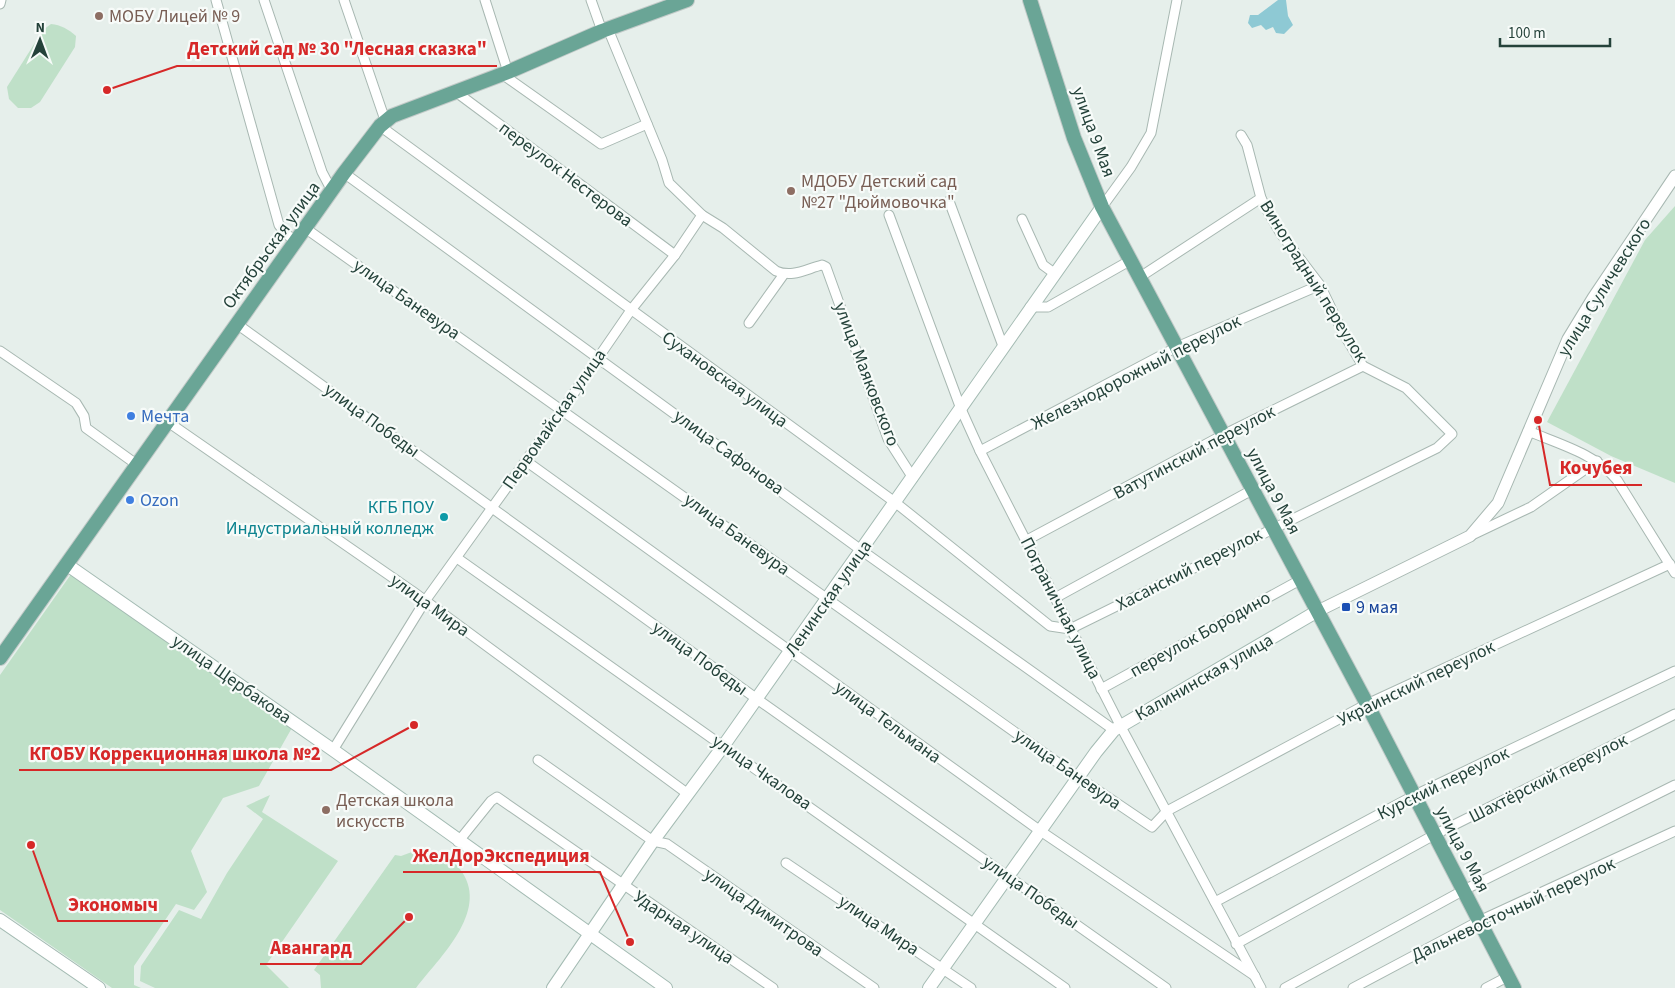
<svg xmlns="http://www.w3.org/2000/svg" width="1675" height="988" font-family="'Source Sans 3',sans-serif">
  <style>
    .green { fill: #bfe0c8 }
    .water { fill: #8ec9d4 }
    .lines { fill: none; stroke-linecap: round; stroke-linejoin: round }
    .minor-casing { stroke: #a8b8b2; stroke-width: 11 }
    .tertiary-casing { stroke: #a8b8b2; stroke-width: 13 }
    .secondary-casing { stroke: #a4bbb3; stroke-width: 14 }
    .primary-casing { stroke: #c2cac8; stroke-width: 16 }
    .minor { stroke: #fff; stroke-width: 9 }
    .tertiary { stroke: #fff; stroke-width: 11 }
    .secondary { stroke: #fff; stroke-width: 12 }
    .primary { stroke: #6aa596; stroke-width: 14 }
    .education-dot { fill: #8d6e63; stroke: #f7fbf9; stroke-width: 2 }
    .shop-dot { fill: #3f7fe0; stroke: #f7fbf9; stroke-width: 2 }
    .culture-dot { fill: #0f9aa8; stroke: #f7fbf9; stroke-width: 2 }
    .transit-dot { fill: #1a4fb4; stroke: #f7fbf9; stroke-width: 2 }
    .labels { text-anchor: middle; stroke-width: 4.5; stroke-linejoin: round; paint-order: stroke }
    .education-label { font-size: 18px; fill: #785e54; stroke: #f7fbf9; text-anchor: start }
    .street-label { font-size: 18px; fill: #24423a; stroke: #f7fbf9 }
    .shop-label { font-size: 18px; fill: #366cbe; stroke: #f7fbf9; text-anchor: start }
    .culture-label { font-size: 18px; fill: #0d838f; stroke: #f7fbf9; text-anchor: end }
    .transit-label { font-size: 18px; fill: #164399; stroke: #f7fbf9; text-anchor: start }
    .leader { fill: none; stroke: #d62828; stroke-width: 2 }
    .callout-dot { fill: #d62828; stroke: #f7fbf9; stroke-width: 2 }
    .callout-label { font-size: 19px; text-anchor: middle; font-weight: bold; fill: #d62828; stroke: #f7fbf9; stroke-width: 4.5; stroke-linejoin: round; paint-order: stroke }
  </style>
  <rect width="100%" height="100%" fill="#e6efeb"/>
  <g class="green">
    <path d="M51,24C61,25 68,29 76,36L75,47L40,102L31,108H18L9,99L7,87L43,30Z"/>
    <polygon points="1675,206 1675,483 1611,456 1547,422 1645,240"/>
    <polygon points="74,570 293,726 259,786 223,798 191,851 207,892 194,910 176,904 134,966 134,985 141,988 112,988 0,910 0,675"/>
    <polygon points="270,795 262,812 338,861 266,965 289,988 155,988 140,981 141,966 179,910 201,919 227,873 263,819 246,806"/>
    <path d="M420,849C437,851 453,857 462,872C489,912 439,958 416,988H321L320,975L314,970L395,855L401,856Z"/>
  </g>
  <polygon class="water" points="1278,0 1286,0 1288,16 1293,25 1284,34 1276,33 1273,27 1266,30 1261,25 1252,28 1248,23 1250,15 1258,15"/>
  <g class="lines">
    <defs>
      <g id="minor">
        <polyline points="216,0 279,225 286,234 296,241"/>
        <polyline points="264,0 322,172 332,191"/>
        <polyline points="344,0 385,120"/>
        <polyline points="485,0 508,72"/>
        <polyline points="591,0 602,31"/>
        <polyline points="0,4 1,0"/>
        <path d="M608,29L662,160L669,183L702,215L723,228L776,271C792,278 806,269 822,265L826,267L888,439L913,478"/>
        <polyline points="502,74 601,144 647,124"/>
        <polyline points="456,92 675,255"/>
        <polyline points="380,126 896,503 1050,626 1070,629 1437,448 1452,434 1406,388 1363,366 1342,331 1320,285 1281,234 1268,212 1261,198 1247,145 1241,135"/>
        <polyline points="344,173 861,550 1114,730"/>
        <polyline points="949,201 1003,346"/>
        <polyline points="1102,207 1131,167 1151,133 1177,0"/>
        <polyline points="889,215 961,409 980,451 1120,725 1261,988"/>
        <polyline points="1022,219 1043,265 1054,273"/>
        <polyline points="305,228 1078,777 1152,827 1167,811 1367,704 1670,564"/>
        <polyline points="1140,277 1261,198"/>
        <polyline points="1030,307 1048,307 1131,260"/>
        <polyline points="749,323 784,274"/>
        <polyline points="237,324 757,699 1166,988"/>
        <polyline points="0,351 76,403 84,416 86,428 136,464"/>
        <polyline points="168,422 412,591 688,794"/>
        <path d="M1528,431C1559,444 1596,454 1617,480L1675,573"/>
        <polyline points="980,451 1177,347 1320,285"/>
        <polyline points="526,461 1039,830 1255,976"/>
        <polyline points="1472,535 1531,507 1597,461"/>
        <polyline points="1027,540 1223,435 1363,366"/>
        <polyline points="457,558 1065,988"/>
        <polyline points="1055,598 1252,490"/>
        <polyline points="1101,689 1300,580"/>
        <polyline points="333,750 425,601 563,409 631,310 675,255 702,215"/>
        <polyline points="538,760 653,841 667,844 874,988"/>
        <polyline points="458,842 491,801 497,797 773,988"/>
        <polyline points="786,863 971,988"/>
        <polyline points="1215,902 1413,796 1675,671"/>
        <polyline points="1236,944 1434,835 1675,714"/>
        <polyline points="1285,988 1464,890 1675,785"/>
        <polyline points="1353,988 1479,921 1675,831"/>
        <polyline points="1486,988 1507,977"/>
      </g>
      <polyline id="tertiary" points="1316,612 1470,536 1498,503 1568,339 1593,298 1675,176"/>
      <g id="secondary">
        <polyline points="66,564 333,750 666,988"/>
        <polyline points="0,920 99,988"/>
        <polyline points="553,988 653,841 724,745 1102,207"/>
        <polyline points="929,988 1096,752 1114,730 1316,612"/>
      </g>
      <g id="primary">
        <polyline points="1030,0 1074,138 1102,207 1367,704 1514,988"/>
        <polyline points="0,658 344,173 380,126 392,116 508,72 602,31 687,0"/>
      </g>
    </defs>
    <use href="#minor" class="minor-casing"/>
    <use href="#tertiary" class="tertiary-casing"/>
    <use href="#secondary" class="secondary-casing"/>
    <use href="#primary" class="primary-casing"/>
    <use href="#minor" class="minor"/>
    <use href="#tertiary" class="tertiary"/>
    <use href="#secondary" class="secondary"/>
    <use href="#primary" class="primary"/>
  </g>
  <g class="education-dot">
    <circle cx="99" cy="16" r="5"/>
    <circle cx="791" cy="191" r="5"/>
    <circle cx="326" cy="810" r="5"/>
  </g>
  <g class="shop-dot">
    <circle cx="131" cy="416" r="5"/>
    <circle cx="130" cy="500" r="5"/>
  </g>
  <circle class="culture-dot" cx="444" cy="517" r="5"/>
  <rect class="transit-dot" x="1341" y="602" width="10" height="10" rx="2.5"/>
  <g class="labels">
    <g class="education-label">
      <text x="109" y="22">МОБУ Лицей № 9</text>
      <text x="801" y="187">МДОБУ Детский сад<tspan x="801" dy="21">№27 "Дюймовочка"</tspan></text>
      <text x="336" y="806">Детская школа<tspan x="336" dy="21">искусств</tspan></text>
    </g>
    <g class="street-label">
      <text transform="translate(1094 132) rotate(70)" y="6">улица 9 Мая</text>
      <text transform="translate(566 174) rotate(37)" y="6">переулок Нестерова</text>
      <text transform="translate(271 245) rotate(-54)" y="6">Октябрьская улица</text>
      <text transform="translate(1314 281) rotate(58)" y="6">Виноградный переулок</text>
      <text transform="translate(1604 287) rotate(-58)" y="6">улица Суличевского</text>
      <text transform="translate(407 299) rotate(35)" y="6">улица Баневура</text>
      <text transform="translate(1136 372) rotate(-27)" y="6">Железнодорожный переулок</text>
      <text transform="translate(867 374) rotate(69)" y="6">улица Маяковского</text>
      <text transform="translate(725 379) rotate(36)" y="6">Сухановская улица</text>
      <text transform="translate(554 419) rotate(-55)" y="6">Первомайская улица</text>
      <text transform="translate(372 420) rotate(36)" y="6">улица Победы</text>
      <text transform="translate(729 452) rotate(36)" y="6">улица Сафонова</text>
      <text transform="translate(1194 452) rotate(-28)" y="6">Ватутинский переулок</text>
      <text transform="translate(1274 491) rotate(62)" y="6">улица 9 Мая</text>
      <text transform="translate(737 534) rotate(36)" y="6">улица Баневура</text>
      <text transform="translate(1189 569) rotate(-27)" y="6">Хасанский переулок</text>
      <text transform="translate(828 598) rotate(-55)" y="6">Ленинская улица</text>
      <text transform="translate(430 605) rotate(36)" y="6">улица Мира</text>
      <text transform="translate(1061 608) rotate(63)" y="6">Пограничная улица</text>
      <text transform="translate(1200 634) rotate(-29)" y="6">переулок Бородино</text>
      <text transform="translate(700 658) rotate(36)" y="6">улица Победы</text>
      <text transform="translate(1204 677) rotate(-30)" y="6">Калининская улица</text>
      <text transform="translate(232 679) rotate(35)" y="6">улица Щербакова</text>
      <text transform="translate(1416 683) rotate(-26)" y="6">Украинский переулок</text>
      <text transform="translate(888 722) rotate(36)" y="6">улица Тельмана</text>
      <text transform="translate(1068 769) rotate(35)" y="6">улица Баневура</text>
      <text transform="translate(762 772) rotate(35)" y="6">улица Чкалова</text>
      <text transform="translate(1548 778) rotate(-27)" y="6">Шахтёрский переулок</text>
      <text transform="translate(1443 783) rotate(-26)" y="6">Курский переулок</text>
      <text transform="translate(1463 849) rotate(62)" y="6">улица 9 Мая</text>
      <text transform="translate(1031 892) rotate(35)" y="6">улица Победы</text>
      <text transform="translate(1513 909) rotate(-25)" y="6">Дальневосточный переулок</text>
      <text transform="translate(764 912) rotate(35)" y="6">улица Димитрова</text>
      <text transform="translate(879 925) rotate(34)" y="6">улица Мира</text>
      <text transform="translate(684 927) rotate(34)" y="6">Ударная улица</text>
    </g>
    <g class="shop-label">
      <text x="141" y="422">Мечта</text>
      <text x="140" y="506">Ozon</text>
    </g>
    <g class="culture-label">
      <text x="434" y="513">КГБ ПОУ<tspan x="434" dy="21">Индустриальный колледж</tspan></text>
    </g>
    <g class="transit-label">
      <text x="1356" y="613">9 мая</text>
    </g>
  </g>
  <path class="leader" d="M107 90L177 66H497M1538 420L1550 485H1642M414 725L331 770H19M630 942L600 872H403M31 845L58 921H168M409 917L361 964H260"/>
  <g class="callout-dot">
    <circle cx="107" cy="90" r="5"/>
    <circle cx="1538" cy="420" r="5"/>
    <circle cx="414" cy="725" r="5"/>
    <circle cx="630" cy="942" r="5"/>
    <circle cx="31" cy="845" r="5"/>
    <circle cx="409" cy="917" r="5"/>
  </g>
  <g class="callout-label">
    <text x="337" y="55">Детский сад № 30 "Лесная сказка"</text>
    <text x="1596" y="474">Кочубея</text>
    <text x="175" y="760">КГОБУ Коррекционная школа №2</text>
    <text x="501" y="862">ЖелДорЭкспедиция</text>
    <text x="113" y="911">Экономыч</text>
    <text x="311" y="954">Авангард</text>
  </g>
  <g transform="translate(40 40) rotate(1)" stroke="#f7fbf9" stroke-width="4" paint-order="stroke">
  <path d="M0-4L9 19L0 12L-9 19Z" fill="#24423a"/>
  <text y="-8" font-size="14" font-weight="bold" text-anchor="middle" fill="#24423a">N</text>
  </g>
  <path d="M1500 38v8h110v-8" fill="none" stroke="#24423a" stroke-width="2.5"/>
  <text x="1508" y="38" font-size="15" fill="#24423a" stroke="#f7fbf9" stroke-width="4" paint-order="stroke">100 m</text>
</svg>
